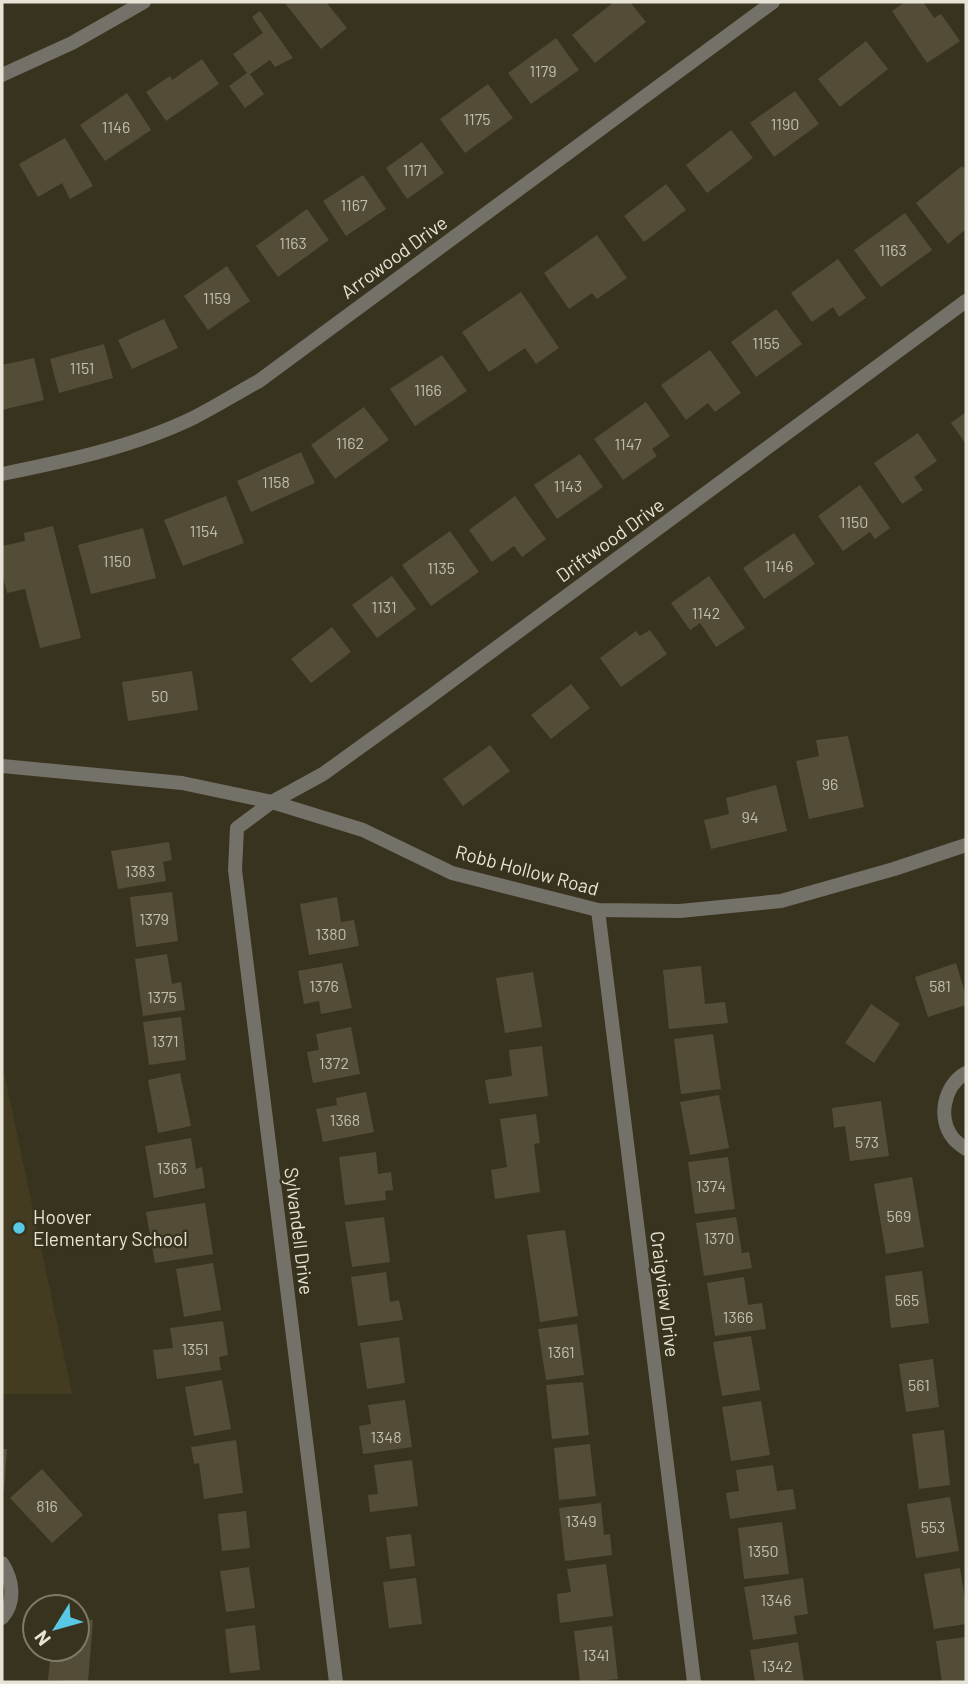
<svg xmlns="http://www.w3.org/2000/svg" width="968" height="1684" font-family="Barlow,sans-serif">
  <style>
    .built { fill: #433c20 }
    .building { fill: #534d38 }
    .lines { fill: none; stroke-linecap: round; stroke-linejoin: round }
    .minor { stroke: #747268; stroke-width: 14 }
    .poi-dot { fill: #58c8e4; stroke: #38331e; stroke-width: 2.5 }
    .labels { text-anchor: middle; stroke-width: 5; stroke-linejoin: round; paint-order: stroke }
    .number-label { font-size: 16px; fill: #c2beaf }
    .street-label { font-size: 19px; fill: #e7e4d7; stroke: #38331e }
    .poi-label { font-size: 19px; fill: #e7e4d7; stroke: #38331e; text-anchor: start }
  </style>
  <rect width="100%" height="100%" fill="#38331e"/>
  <polygon class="built" points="2,1063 72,1394 2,1394"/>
  <g class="building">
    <polygon points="284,2 326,2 347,28 321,49"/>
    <polygon points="614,2 630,2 646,22 595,63 572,35"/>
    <polygon points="905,2 923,2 934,18 941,14 960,41 927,63 892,11"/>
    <polygon points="260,11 293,58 275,67 270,60 250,74 264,94 245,108 229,86 247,73 233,54 263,33 252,17"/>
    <polygon points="556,38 579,70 531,104 508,73"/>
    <polygon points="866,41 888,69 840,107 818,79"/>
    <polygon points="202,59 219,84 166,121 146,92 170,76 172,80"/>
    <polygon points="488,84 513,118 465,153 440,119"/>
    <polygon points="795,91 819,124 774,157 750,123"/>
    <polygon points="127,93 151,130 105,161 80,125"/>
    <polygon points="731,130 753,158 707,193 686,165"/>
    <polygon points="65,138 93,186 70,199 62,183 38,197 19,164"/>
    <polygon points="422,142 444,173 407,199 386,168"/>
    <polygon points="962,166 966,171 966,211 964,213 966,216 966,229 948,244 916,203"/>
    <polygon points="363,175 386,209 346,236 323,201"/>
    <polygon points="666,184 686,210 644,242 624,216"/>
    <polygon points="307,209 329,240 278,277 256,246"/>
    <polygon points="905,213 932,250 881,287 854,250"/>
    <polygon points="597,235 627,278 597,299 592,293 569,309 544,273"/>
    <polygon points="838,259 866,298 839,317 833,307 812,322 791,293"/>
    <polygon points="227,266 250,301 208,330 184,296"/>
    <polygon points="521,292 559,348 536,364 525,348 489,372 462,332"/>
    <polygon points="776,309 802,344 756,377 731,342"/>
    <polygon points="164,319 178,348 132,369 118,340"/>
    <polygon points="104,344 113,378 59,393 50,359"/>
    <polygon points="710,350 741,393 715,412 708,403 686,420 661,385"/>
    <polygon points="442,355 467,391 415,426 390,389"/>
    <polygon points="34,358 44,400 2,410 2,365"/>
    <polygon points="646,402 670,436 652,449 657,456 623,480 594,439"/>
    <polygon points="364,407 389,440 335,479 311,445"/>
    <polygon points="966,412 966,444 951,423"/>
    <polygon points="918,433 937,461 914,477 923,490 902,504 874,463"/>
    <polygon points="301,452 315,483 251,512 237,481"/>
    <polygon points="580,454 603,487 557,519 534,485"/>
    <polygon points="860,485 890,528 875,539 870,532 843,551 818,516"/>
    <polygon points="226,496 244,543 183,566 164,520"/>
    <polygon points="515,496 546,539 522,557 514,546 492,562 469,530"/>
    <polygon points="53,526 81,638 40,648 25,589 7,593 2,573 2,546 25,541 24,533"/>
    <polygon points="143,528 156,578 91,594 78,545"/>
    <polygon points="450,531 479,572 431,606 402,565"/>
    <polygon points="794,533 815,564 764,599 743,568"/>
    <polygon points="392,576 416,609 377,638 352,605"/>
    <polygon points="709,576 745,628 716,647 700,623 690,630 671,603"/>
    <polygon points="332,627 351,652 311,683 291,659"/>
    <polygon points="650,630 667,654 621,687 600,658 636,631 640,636"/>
    <polygon points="192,671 198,710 128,721 122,682"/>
    <polygon points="571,684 590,708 551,739 531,715"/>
    <polygon points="848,736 864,807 809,819 796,761 819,756 816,740"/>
    <polygon points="490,745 510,771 463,806 443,779"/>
    <polygon points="776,785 787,831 711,849 704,820 729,814 726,798"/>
    <polygon points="169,842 172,860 163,862 166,881 118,889 111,851"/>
    <polygon points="172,892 178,941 136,947 130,897"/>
    <polygon points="337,897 341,922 354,920 359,946 309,955 300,904"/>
    <polygon points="167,954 172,984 181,982 185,1010 143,1016 135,959"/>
    <polygon points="342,963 352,1008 321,1014 319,1001 304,1004 298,971"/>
    <polygon points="956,963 966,996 966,1005 928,1017 915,977"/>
    <polygon points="701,966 705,1004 725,1002 728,1023 669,1029 663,970"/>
    <polygon points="533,972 542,1027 505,1033 496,978"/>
    <polygon points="871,1004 900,1024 874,1063 845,1043"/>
    <polygon points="181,1017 186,1060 149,1065 143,1022"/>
    <polygon points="351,1027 360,1074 313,1083 307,1052 319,1050 316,1034"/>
    <polygon points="713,1034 721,1089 681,1094 674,1039"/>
    <polygon points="542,1046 548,1096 489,1104 485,1080 512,1076 509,1050"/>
    <polygon points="180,1073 191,1126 158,1133 148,1080"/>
    <polygon points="366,1092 374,1132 323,1142 316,1109 337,1105 336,1098"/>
    <polygon points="719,1095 729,1148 690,1155 680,1102"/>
    <polygon points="881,1101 889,1156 850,1161 845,1126 834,1128 832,1108"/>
    <polygon points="536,1114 540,1143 534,1144 540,1192 495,1199 491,1170 507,1167 500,1119"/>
    <polygon points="191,1138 196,1169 202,1167 205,1188 154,1198 145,1146"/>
    <polygon points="376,1152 378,1174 391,1172 393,1190 385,1191 386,1200 345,1205 339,1157"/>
    <polygon points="728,1157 735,1209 695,1214 688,1162"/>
    <polygon points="912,1177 924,1247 886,1254 874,1184"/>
    <polygon points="205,1203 213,1254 155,1263 146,1212"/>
    <polygon points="384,1217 390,1262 352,1267 345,1222"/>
    <polygon points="736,1217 742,1253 749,1252 752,1268 704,1276 696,1223"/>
    <polygon points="565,1230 578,1316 540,1322 527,1235"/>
    <polygon points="213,1263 221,1310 184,1317 176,1269"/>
    <polygon points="922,1271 929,1323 891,1328 885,1276"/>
    <polygon points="386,1272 390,1302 399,1300 403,1320 358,1326 351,1277"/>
    <polygon points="744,1277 748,1305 762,1303 766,1329 715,1336 707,1283"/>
    <polygon points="223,1321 228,1355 219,1357 221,1370 157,1379 153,1350 173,1348 170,1328"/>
    <polygon points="577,1324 584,1375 546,1380 538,1329"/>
    <polygon points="751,1336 760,1390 722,1396 713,1342"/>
    <polygon points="399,1337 405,1383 367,1389 360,1343"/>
    <polygon points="933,1359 939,1407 906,1412 899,1364"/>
    <polygon points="222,1380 231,1429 194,1436 185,1387"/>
    <polygon points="583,1382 589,1435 552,1439 546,1385"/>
    <polygon points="405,1400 412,1447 363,1454 359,1426 371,1424 368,1405"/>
    <polygon points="761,1401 770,1455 731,1461 722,1407"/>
    <polygon points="944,1430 950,1485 919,1489 912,1434"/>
    <polygon points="236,1440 243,1493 204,1499 199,1463 194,1464 191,1447"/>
    <polygon points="590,1444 596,1496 559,1500 554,1448"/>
    <polygon points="2,1449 7,1449 4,1490 2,1490"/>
    <polygon points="412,1460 418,1506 370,1512 368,1495 378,1494 374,1465"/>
    <polygon points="773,1465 777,1491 793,1489 796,1509 730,1519 726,1493 739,1491 736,1470"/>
    <polygon points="42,1469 83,1515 52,1543 10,1498"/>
    <polygon points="950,1497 959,1551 916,1558 907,1504"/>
    <polygon points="601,1503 604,1535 610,1534 612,1555 565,1561 559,1508"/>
    <polygon points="246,1511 250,1548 222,1551 218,1514"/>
    <polygon points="782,1522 789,1574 744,1579 738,1528"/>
    <polygon points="411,1534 415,1566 390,1569 386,1537"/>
    <polygon points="606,1564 613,1616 560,1623 557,1594 571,1592 567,1569"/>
    <polygon points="249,1567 255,1608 226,1612 220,1571"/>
    <polygon points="960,1568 966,1606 966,1624 934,1629 924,1574"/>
    <polygon points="416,1578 422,1624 389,1628 383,1582"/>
    <polygon points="803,1578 808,1614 794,1616 797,1634 753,1640 744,1587"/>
    <polygon points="77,1619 93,1620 88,1682 48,1680 51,1649 77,1649"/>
    <polygon points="255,1625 260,1670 230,1673 225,1629"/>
    <polygon points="612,1626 618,1679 580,1682 574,1631"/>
    <polygon points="966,1637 966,1682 942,1682 936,1641"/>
    <polygon points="798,1642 804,1682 755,1682 750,1650"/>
  </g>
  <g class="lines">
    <g class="minor">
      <polyline points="2,75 72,43 144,2"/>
      <path d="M2,474C66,461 133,447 193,418C215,407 237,393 259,381L773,2"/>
      <polyline points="2,766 182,783 272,802 363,830 452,873 598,910 680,911 781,901 894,869 966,845"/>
      <polyline points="598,910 694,1682"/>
      <path d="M966,1073C944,1085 937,1118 953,1138C956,1142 962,1146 966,1149"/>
      <path d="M2,1563C13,1580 16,1602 2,1618"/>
      <polyline points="336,1682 235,870 237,828 272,802 323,774 423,702 966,301"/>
    </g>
  </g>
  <circle class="poi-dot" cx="19" cy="1228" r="7"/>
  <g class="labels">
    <g class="number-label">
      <text x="543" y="77">1179</text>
      <text x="477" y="125">1175</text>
      <text x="785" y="130">1190</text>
      <text x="116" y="133">1146</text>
      <text x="415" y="176">1171</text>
      <text x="354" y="211">1167</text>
      <text x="293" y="249">1163</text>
      <text x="893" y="256">1163</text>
      <text x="217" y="304">1159</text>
      <text x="766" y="349">1155</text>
      <text x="82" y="374">1151</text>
      <text x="428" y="396">1166</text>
      <text x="350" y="449">1162</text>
      <text x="628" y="450">1147</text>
      <text x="276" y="488">1158</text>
      <text x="568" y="492">1143</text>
      <text x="854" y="528">1150</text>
      <text x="204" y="537">1154</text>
      <text x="117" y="567">1150</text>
      <text x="779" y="572">1146</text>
      <text x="441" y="574">1135</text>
      <text x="384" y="613">1131</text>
      <text x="706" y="619">1142</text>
      <text x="160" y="702">50</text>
      <text x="830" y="790">96</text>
      <text x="750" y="823">94</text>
      <text x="140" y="877">1383</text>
      <text x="154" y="925">1379</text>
      <text x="331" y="940">1380</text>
      <text x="324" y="992">1376</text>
      <text x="940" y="992">581</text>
      <text x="162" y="1003">1375</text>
      <text x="165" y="1047">1371</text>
      <text x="334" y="1069">1372</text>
      <text x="345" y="1126">1368</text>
      <text x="867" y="1148">573</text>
      <text x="172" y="1174">1363</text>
      <text x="711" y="1192">1374</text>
      <text x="899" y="1222">569</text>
      <text x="719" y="1244">1370</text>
      <text x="907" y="1306">565</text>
      <text x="738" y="1323">1366</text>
      <text x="195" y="1355">1351</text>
      <text x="561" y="1358">1361</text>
      <text x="919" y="1391">561</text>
      <text x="386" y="1443">1348</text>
      <text x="47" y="1512">816</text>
      <text x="581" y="1527">1349</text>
      <text x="933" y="1533">553</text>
      <text x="763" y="1557">1350</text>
      <text x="776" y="1606">1346</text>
      <text x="596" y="1661">1341</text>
      <text x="777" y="1672">1342</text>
    </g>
    <g class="street-label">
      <text transform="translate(394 257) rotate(-36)" y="7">Arrowood Drive</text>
      <text transform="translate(610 540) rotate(-36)" y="7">Driftwood Drive</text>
      <text transform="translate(527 870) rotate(15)" y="7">Robb Hollow Road</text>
      <text transform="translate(299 1231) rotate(83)" y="7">Sylvandell Drive</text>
      <text transform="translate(665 1294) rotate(83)" y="7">Craigview Drive</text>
    </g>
    <g class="poi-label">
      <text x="33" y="1224">Hoover<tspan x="33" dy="22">Elementary School</tspan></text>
    </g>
  </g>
  <rect width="968" height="1684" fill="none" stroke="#e7e4d7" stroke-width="7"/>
  <g transform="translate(56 1628) rotate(233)"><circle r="33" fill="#38331e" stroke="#7e7a68" stroke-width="2"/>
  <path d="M0-5L12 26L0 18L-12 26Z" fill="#58c8e4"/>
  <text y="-10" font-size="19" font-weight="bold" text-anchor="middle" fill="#e7e4d7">N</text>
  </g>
</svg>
